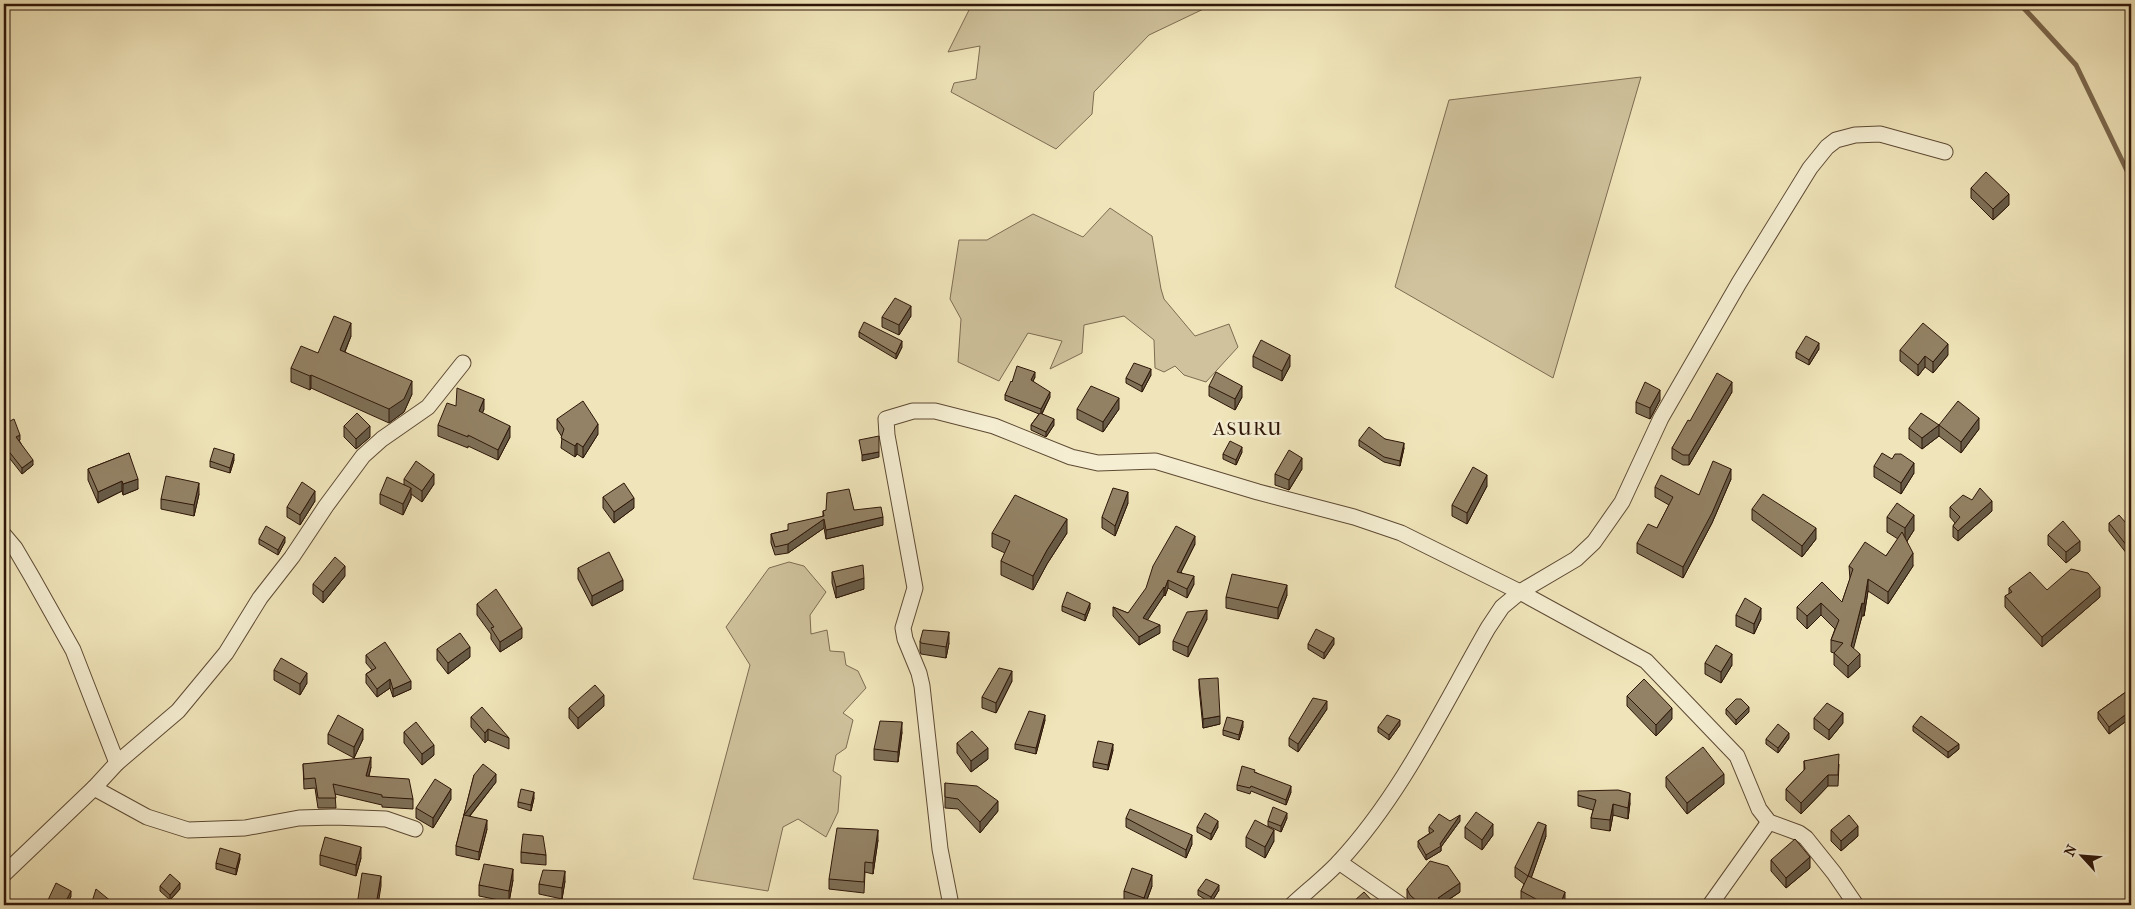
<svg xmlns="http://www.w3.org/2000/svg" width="2135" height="909" font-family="'IM FELL French Canon',serif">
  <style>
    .green { fill: #cfc29c; stroke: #7e6c52 }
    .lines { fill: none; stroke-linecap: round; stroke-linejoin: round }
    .stream { stroke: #7b684e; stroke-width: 5 }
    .minor-casing { stroke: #5e4a34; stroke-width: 17 }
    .minor { stroke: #f5eed2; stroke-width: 15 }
    .wall { fill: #7e7057; stroke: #2e1608 }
    .shaded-wall { fill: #675b47; stroke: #2e1608 }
    .building { fill: #938265; stroke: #2e1608 }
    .labels { text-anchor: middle; stroke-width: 5; stroke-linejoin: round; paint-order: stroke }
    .quarter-label { font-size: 19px; letter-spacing: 1px; fill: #2e1608; stroke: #f5eed2 }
  </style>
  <rect width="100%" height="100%" fill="#f0e5ba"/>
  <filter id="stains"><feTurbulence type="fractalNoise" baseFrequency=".004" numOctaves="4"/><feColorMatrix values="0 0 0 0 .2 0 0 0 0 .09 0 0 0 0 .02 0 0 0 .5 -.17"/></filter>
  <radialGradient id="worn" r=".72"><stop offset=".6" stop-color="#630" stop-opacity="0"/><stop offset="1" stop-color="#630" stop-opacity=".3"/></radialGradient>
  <g class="green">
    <polygon points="972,4 1214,4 1149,35 1094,92 1092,114 1056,149 951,92 954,83 976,79 980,46 948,52"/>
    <polygon points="1641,77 1553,378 1395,287 1449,100"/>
    <polygon points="1110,208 1152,236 1161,289 1164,299 1195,336 1229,324 1238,347 1206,382 1184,375 1175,366 1164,372 1155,368 1154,340 1124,316 1084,325 1082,353 1050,369 1062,341 1028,333 999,381 958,362 961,319 950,299 959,240 987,240 1033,214 1083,237"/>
    <polygon points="789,562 804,566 826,592 810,615 811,634 827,630 830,651 844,652 846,665 858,671 866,688 843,713 853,720 846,748 836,755 833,771 841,776 838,812 826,837 798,819 783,827 768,891 693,879 750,665 726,627 769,568"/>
  </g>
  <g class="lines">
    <polyline class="stream" points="2020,4 2076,65 2131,179"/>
    <defs>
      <g id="minor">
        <polyline points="4,535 15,548 32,577 73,650 117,763"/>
        <polyline points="94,788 147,817 188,830 245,828 299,818 334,817 386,819 415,829"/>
        <polyline points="1339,862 1401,905"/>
        <polyline points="4,874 94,788 117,763 178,711 226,653 260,598 292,557 326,506 363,456 382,439 428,407 463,363"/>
        <polyline points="951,905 940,849 922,686 919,673 905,639 903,628 915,588 887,435 886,419 913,411 935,411 994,426 1071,457 1098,463 1155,461 1258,492 1354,517 1401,533 1520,592 1646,661 1737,756 1759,809 1769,822 1799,833 1806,838 1834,873 1856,905"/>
        <path d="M1292,905C1307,891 1325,877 1339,862C1402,794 1442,708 1488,628L1502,607L1520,592L1576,559L1594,542L1622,502L1661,418L1739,283L1810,168L1827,147L1836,140L1855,135L1880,134L1945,152"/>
        <polyline points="1710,905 1769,822"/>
      </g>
    </defs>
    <use href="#minor" class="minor-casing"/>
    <use href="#minor" class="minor"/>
  </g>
  <g class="wall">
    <polygon points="1971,188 2009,205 1993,220 1971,198"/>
    <polygon points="911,316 899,335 882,327 882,317"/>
    <polygon points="859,332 902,347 896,359 859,337"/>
    <polygon points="351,336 345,352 412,394 404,412 389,423 311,388 310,390 291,382 291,368 318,353"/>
    <polygon points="1819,349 1809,365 1796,358 1796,352"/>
    <polygon points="1900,350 1948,355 1933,373 1925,367 1918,376 1900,361"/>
    <polygon points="1253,356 1290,366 1282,381 1253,367"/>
    <polygon points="1151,375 1142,392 1126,383 1126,378"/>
    <polygon points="1035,377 1033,381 1050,397 1042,414 1054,425 1046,437 1031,430 1031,425 1039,414 1005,400 1005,395 1012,382"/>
    <polygon points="1209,386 1242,397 1235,410 1209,396"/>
    <polygon points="1732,392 1689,465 1683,465 1672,459 1672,448 1690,421"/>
    <polygon points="1660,400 1650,419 1636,413 1636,402"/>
    <polygon points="456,406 484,409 482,413 510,437 498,460 468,446 468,448 438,436 438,425"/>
    <polygon points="1077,409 1119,409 1103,432 1077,419"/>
    <polygon points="557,419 598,434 583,458 577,454 575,457 561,448 562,437 557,429"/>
    <polygon points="4,420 20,440 19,440 33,465 22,474 7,455 4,447"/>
    <polygon points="1939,425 1979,429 1961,453 1939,436 1922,449 1909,439 1909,428"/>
    <polygon points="344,426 370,437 356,449 344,437"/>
    <polygon points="1385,439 1404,448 1400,466 1384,462 1359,446 1359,440"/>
    <polygon points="1242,452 1236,465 1223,459 1223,454"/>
    <polygon points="129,453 138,489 123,495 122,491 98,503 88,480 88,469"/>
    <polygon points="1892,459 1914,473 1901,494 1874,477 1874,466"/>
    <polygon points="234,460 230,473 210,467 210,461"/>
    <polygon points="1302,469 1289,490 1275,485 1275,474"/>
    <polygon points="404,479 434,484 422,502 411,494 411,498 403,515 380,504 380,494 404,485"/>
    <polygon points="1731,479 1712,523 1683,578 1637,553 1637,543 1657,528 1669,505 1655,497 1655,487 1699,495"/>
    <polygon points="1487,486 1467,524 1452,516 1452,505"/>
    <polygon points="199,494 194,516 161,509 161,499"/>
    <polygon points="603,497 634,508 614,523 603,508"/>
    <polygon points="1972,500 1992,511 1958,541 1953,537 1953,526 1955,523 1950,517 1950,507"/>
    <polygon points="315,501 300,525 287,517 287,507"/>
    <polygon points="1128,503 1115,536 1102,528 1102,517"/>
    <polygon points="1752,509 1816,539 1802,557 1752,520"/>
    <polygon points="854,510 883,525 826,539 824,528 788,553 775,555 771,543 771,534 788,530 823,516 823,511"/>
    <polygon points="1887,517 1914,530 1907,541 1913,566 1888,604 1868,591 1864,616 1862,616 1853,648 1860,667 1848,678 1834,665 1834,653 1831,652 1831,640 1835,629 1821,615 1807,629 1797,619 1797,607 1822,582 1842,602 1850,579 1849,566 1886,556 1898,539 1887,532"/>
    <polygon points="2131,519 2131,559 2109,531 2109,523 2126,523"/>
    <polygon points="992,533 1067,533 1047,564 1033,590 1001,575 1001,561 1005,553 992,547"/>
    <polygon points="2048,535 2080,551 2066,563 2048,545"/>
    <polygon points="259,539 285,542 278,555 259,544"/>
    <polygon points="1195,544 1181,572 1194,584 1187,598 1168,588 1165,596 1164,595 1147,620 1160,633 1139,645 1113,616 1113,607 1128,613"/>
    <polygon points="578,568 623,590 592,606 578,579"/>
    <polygon points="832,572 864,589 836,598 832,583"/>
    <polygon points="345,576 323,603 313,594 313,584"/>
    <polygon points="2009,588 2047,590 2100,597 2042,647 2005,607 2005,596 2009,594"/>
    <polygon points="1287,595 1278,619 1226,608 1226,597"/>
    <polygon points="477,604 522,638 500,652 491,639 491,634 477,615"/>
    <polygon points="1062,606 1090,608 1085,621 1062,611"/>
    <polygon points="1736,615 1761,619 1754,634 1736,626"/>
    <polygon points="1207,619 1188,657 1173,650 1173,641"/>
    <polygon points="920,641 949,643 946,658 921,654 920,651"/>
    <polygon points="1308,644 1334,644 1324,659 1308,649"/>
    <polygon points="437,649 470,657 448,674 437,660"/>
    <polygon points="366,655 411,689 393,697 390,688 377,697 366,683 366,674 372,670 366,663"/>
    <polygon points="1705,663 1732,665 1721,683 1705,674"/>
    <polygon points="274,670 307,683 300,695 274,680"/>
    <polygon points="1199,679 1220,724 1203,728 1199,688"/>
    <polygon points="2131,679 2131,721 2129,719 2109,734 2098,719 2098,712 2127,691 2126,690 2126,683"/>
    <polygon points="1012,681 996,713 982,708 982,697"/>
    <polygon points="1627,696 1672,719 1656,736 1627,706"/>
    <polygon points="604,706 578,729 569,718 569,708"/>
    <polygon points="1327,709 1298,752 1289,746 1289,738"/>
    <polygon points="1726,709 1749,712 1736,725 1726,714"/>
    <polygon points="471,717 509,738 509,749 488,740 485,743 471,727"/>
    <polygon points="1814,718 1843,723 1829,740 1814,729"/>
    <polygon points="1045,720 1036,754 1015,749 1015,744"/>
    <polygon points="1400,725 1389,740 1378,732 1378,727"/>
    <polygon points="1913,726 1959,749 1948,758 1913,731"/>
    <polygon points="1243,727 1239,740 1223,735 1223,730"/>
    <polygon points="404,732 434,755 422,765 404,743"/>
    <polygon points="902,732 898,762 874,760 874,749"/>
    <polygon points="328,734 363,739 354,758 328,744"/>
    <polygon points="1789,738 1778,753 1766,744 1766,739"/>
    <polygon points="957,743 988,759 971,772 957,753"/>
    <polygon points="1113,750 1108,770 1093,767 1093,762"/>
    <polygon points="1804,761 1839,764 1838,786 1828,786 1801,814 1786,800 1786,789 1804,770"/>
    <polygon points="303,764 371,767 369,776 413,799 413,809 382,807 382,805 335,794 336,808 318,808 315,788 304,789"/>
    <polygon points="1255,772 1291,792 1286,805 1251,791 1250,794 1237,790 1237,785"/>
    <polygon points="474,775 496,782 470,816 487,829 479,860 456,855 456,846"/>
    <polygon points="1666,777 1724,784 1687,814 1666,787"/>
    <polygon points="945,783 998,811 980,833 958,809 945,808"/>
    <polygon points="1578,795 1630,803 1628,819 1613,815 1610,831 1591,828 1591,818 1593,810 1578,806"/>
    <polygon points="534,798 531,811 518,807 518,802"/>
    <polygon points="451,799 433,828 416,818 416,808"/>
    <polygon points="1126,818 1192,844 1186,858 1126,827"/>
    <polygon points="1287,818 1281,832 1268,826 1268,821"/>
    <polygon points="1450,821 1460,821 1441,847 1441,851 1426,860 1418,847 1418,841 1430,833 1429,832 1429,827"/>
    <polygon points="1197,827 1218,827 1211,840 1197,832"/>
    <polygon points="1465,827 1493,835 1482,850 1465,838"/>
    <polygon points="1831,830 1858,836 1841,851 1831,841"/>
    <polygon points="1546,836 1531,878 1565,903 1564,905 1528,905 1521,901 1521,891 1524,884 1515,877 1515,867"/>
    <polygon points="1246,837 1274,841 1265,858 1246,847"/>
    <polygon points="878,840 873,874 865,872 864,893 829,889 829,879"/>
    <polygon points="521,852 546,855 546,865 521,863"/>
    <polygon points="320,855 361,858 356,876 320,865"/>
    <polygon points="240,859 236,875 216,869 216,863"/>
    <polygon points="1771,860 1810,868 1786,888 1771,871"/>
    <polygon points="513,880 509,902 479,896 479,885"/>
    <polygon points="565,881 562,899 539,894 539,884"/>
    <polygon points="160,886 180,889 170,900 160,891"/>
    <polygon points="1152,886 1145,905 1134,905 1124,902 1124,891"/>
    <polygon points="1407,889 1460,892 1444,903 1448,905 1411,905 1407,898"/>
    <polygon points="1198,890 1219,890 1211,903 1198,895"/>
    <polygon points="71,896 67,905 48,905 48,900"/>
  </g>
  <g class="shaded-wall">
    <polygon points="2009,194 2009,205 1993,220 1993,209"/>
    <polygon points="911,306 911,316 899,335 899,325"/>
    <polygon points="351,323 351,336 340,363 340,350"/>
    <polygon points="902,341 902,347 896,359 896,354"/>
    <polygon points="1819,343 1819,349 1809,365 1809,360"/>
    <polygon points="1948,344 1948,355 1933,373 1933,362"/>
    <polygon points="1290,355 1290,366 1282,381 1282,371"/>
    <polygon points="1925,356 1925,367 1918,376 1918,365"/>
    <polygon points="1151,369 1151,375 1142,392 1142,386"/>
    <polygon points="1035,372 1035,377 1031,385 1031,380"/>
    <polygon points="311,375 311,388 310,390 310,376"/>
    <polygon points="412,381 412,394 404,412 389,423 389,409"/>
    <polygon points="1732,382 1732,392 1689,465 1689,455"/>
    <polygon points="1242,386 1242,397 1235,410 1235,399"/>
    <polygon points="1660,390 1660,400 1650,419 1650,408"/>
    <polygon points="1050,392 1050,397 1041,415 1041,409"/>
    <polygon points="1119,398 1119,409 1103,432 1103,422"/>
    <polygon points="484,399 484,409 479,422 479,411"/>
    <polygon points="1979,418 1979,429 1961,453 1961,442"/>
    <polygon points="1054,419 1054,425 1046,437 1046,432"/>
    <polygon points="598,424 598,434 583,458 583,447"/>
    <polygon points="1939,425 1939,436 1922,449 1922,438"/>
    <polygon points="370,426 370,437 356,449 356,439"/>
    <polygon points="510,426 510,437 498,460 498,450"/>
    <polygon points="20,435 20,440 16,442 16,437"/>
    <polygon points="577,443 577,454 575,457 575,446"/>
    <polygon points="1404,443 1404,448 1400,466 1400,461"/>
    <polygon points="1242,447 1242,452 1236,465 1236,460"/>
    <polygon points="879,452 879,457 862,461 862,455"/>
    <polygon points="234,454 234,460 230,473 230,468"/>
    <polygon points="1302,458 1302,469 1289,490 1289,480"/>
    <polygon points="33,460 33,465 22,474 22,468"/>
    <polygon points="1914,463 1914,473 1901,494 1901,483"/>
    <polygon points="1731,469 1731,479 1712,523 1683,578 1683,567"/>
    <polygon points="434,474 434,484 422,502 422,491"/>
    <polygon points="1487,475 1487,486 1467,524 1467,513"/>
    <polygon points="138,479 138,489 123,495 123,484"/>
    <polygon points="122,481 122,491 98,503 98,492"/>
    <polygon points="199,483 199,494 194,516 194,505"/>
    <polygon points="411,488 411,498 403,515 403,504"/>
    <polygon points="315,491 315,501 300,525 300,515"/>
    <polygon points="1128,492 1128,503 1115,536 1115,526"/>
    <polygon points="634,498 634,508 614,523 614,512"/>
    <polygon points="1992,501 1992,511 1958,541 1958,531"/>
    <polygon points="1914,515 1914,530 1905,544 1905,528"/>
    <polygon points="883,517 883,525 826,539 826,530"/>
    <polygon points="824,519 824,528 788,553 788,544"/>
    <polygon points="1067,519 1067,533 1047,564 1033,590 1033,576 1047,550"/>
    <polygon points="1816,528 1816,539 1802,557 1802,546"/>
    <polygon points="1195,536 1195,544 1177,580 1177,572"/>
    <polygon points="285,537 285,542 278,555 278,550"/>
    <polygon points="2080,541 2080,551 2066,563 2066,552"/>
    <polygon points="1913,553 1913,566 1888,604 1888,592"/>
    <polygon points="345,566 345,576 323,603 323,592"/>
    <polygon points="1194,576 1194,584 1187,598 1187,589"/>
    <polygon points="864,578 864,589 836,598 836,587"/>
    <polygon points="1868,579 1868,591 1864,616 1864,604"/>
    <polygon points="623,580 623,590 592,606 592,596"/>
    <polygon points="1168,580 1168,588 1165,596 1165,588"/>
    <polygon points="1287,585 1287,595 1278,619 1278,608"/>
    <polygon points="1164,587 1164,595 1143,627 1143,618"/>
    <polygon points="2100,587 2100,597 2042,647 2042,637"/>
    <polygon points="1090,603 1090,608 1085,621 1085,615"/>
    <polygon points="1821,603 1821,615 1807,629 1807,616"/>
    <polygon points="1862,603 1862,616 1851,658 1851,646"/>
    <polygon points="1761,608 1761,619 1754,634 1754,624"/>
    <polygon points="1207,610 1207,619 1188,657 1188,647"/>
    <polygon points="1160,625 1160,633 1139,645 1139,637"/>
    <polygon points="522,628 522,638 500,652 500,642"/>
    <polygon points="949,632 949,643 946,658 946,647"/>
    <polygon points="1334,638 1334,644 1324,659 1324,653"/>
    <polygon points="470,647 470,657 448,674 448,663"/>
    <polygon points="1732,654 1732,665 1721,683 1721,672"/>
    <polygon points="1860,654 1860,667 1848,678 1848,666"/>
    <polygon points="1012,671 1012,681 996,713 996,703"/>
    <polygon points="307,673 307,683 300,695 300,684"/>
    <polygon points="390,679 390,688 377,697 377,689"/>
    <polygon points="411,681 411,689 393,697 393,689"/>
    <polygon points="604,695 604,706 578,729 578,718"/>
    <polygon points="1327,701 1327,709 1298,752 1298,744"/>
    <polygon points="1749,707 1749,712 1736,725 1736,720"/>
    <polygon points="1672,708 1672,719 1656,736 1656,725"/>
    <polygon points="2129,712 2129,719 2109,734 2109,727"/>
    <polygon points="1843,713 1843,723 1829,740 1829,730"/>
    <polygon points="1045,715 1045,720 1036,754 1036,748"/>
    <polygon points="1220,716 1220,724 1203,728 1203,719"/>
    <polygon points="1400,720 1400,725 1389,740 1389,735"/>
    <polygon points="1243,721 1243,727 1239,740 1239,735"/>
    <polygon points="902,722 902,732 898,762 898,752"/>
    <polygon points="363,729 363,739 354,758 354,747"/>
    <polygon points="488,729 488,740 485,743 485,733"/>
    <polygon points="1789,733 1789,738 1778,753 1778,748"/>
    <polygon points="1113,744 1113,750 1108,770 1108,765"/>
    <polygon points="1959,744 1959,749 1948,758 1948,752"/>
    <polygon points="434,745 434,755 422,765 422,754"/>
    <polygon points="988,748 988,759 971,772 971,761"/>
    <polygon points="371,757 371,767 366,786 366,776"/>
    <polygon points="496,774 496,782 464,823 464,815"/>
    <polygon points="1724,774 1724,784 1687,814 1687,803"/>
    <polygon points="1828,775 1828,786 1801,814 1801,803"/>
    <polygon points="1291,786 1291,792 1286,805 1286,800"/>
    <polygon points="451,789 451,799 433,828 433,818"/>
    <polygon points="534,792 534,798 531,811 531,805"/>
    <polygon points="1630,793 1630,803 1628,819 1628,808"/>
    <polygon points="998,801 998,811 980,833 980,822"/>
    <polygon points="1613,804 1613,815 1610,831 1610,820"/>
    <polygon points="1287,813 1287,818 1281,832 1281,826"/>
    <polygon points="1460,815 1460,821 1441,847 1441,851 1426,860 1426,855 1440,844"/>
    <polygon points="487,820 487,829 479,860 479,852"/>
    <polygon points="1218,821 1218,827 1211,840 1211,834"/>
    <polygon points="1493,824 1493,835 1482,850 1482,840"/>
    <polygon points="1546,825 1546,836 1528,887 1528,876"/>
    <polygon points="1858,826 1858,836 1841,851 1841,841"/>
    <polygon points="878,830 878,840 873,874 873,863"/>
    <polygon points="1274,830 1274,841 1265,858 1265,847"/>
    <polygon points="1192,835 1192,844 1186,858 1186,850"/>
    <polygon points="361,847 361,858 356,876 356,865"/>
    <polygon points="240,854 240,859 236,875 236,869"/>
    <polygon points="1810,857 1810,868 1786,888 1786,878"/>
    <polygon points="513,869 513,880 509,902 509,891"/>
    <polygon points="565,871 565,881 562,899 562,888"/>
    <polygon points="1152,875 1152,886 1145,905 1144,905 1144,898"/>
    <polygon points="381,876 381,886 378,905 376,905"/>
    <polygon points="180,883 180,889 170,900 170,895"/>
    <polygon points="1460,883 1460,892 1440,905 1438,898"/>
    <polygon points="1219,885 1219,890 1211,903 1211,897"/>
    <polygon points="71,891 71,896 67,905 64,905"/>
    <polygon points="1565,892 1565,903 1564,905 1560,905"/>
    <polygon points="1422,900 1422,905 1419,905 1419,903"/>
  </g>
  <g class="building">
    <polygon points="1986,172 2009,194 1993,209 1971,188"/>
    <polygon points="895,298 911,306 899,325 882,317"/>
    <polygon points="334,316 351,323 340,350 412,381 404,399 389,409 311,375 310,376 291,368 301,346 318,353"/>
    <polygon points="864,322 902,341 896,354 859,332"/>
    <polygon points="1923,323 1948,344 1933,362 1925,356 1918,365 1900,350"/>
    <polygon points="1806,336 1819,343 1809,360 1796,352"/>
    <polygon points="1261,340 1290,355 1282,371 1253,356"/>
    <polygon points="1134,363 1151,369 1142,386 1126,378"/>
    <polygon points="1017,366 1035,372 1031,380 1050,392 1041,409 1005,395 1011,381 1012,382"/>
    <polygon points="1216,372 1242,386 1235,399 1209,386"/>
    <polygon points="1717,373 1732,382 1689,455 1683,455 1672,448 1688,420 1690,421"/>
    <polygon points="1645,382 1660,390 1650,408 1636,402"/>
    <polygon points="1091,386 1119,398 1103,422 1077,409"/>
    <polygon points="457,388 484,399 479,411 510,426 498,450 468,435 468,437 438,425 447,403 456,406"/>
    <polygon points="583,401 598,424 583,447 577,443 575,446 561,438 564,429 557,419"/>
    <polygon points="1958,401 1979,418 1961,442 1939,425"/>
    <polygon points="357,413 370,426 356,439 344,426"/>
    <polygon points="1040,413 1054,419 1046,432 1031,425"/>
    <polygon points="1921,413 1939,425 1922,438 1909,428"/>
    <polygon points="14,419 20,435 16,437 33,460 22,468 7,449 4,441 4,420 6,423"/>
    <polygon points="1369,427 1385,439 1404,443 1400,461 1384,457 1359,440"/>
    <polygon points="879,436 879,452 862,455 859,440"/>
    <polygon points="1230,441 1242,447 1236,460 1223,454"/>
    <polygon points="214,448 234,454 230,468 210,461"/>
    <polygon points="1289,450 1302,458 1289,480 1275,474"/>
    <polygon points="129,453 138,479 123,484 122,481 98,492 88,469"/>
    <polygon points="1882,453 1892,459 1895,454 1901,454 1914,463 1901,483 1874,466"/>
    <polygon points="416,461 434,474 422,491 404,479"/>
    <polygon points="1713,461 1731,469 1712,513 1683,567 1637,543 1648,524 1657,528 1673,497 1655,487 1661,475 1699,495"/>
    <polygon points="1473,467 1487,475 1467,513 1452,505"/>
    <polygon points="166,476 199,483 194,505 161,499"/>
    <polygon points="387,477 411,488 403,504 380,494"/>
    <polygon points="302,482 315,491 300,515 287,507"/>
    <polygon points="624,483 634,498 614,512 603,497"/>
    <polygon points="1113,488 1128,492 1115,526 1102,517"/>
    <polygon points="1980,488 1992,501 1958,531 1953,526 1960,517 1950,507 1963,495 1972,500"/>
    <polygon points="849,489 854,510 881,507 883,517 826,530 824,519 788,544 775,547 771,534 788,530 788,524 824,516 823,511 826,510 827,493"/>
    <polygon points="1763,494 1816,528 1802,546 1752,509"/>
    <polygon points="1015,495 1067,519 1047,550 1033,576 1001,561 1010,541 992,533"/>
    <polygon points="1897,503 1914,515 1905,528 1887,517"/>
    <polygon points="2119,515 2126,523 2131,519 2131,551 2109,523"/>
    <polygon points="2063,521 2080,541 2066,552 2048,535"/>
    <polygon points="266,526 285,537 278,550 259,539"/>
    <polygon points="1176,526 1195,536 1177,572 1194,576 1187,589 1168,580 1165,588 1164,587 1143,618 1160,625 1139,637 1113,607 1128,613 1146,588 1153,566"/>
    <polygon points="1902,532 1913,553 1888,592 1868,579 1864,604 1862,603 1851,646 1860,654 1848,666 1834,653 1843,643 1831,640 1839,620 1821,603 1807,616 1797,607 1822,582 1842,602 1853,569 1849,566 1865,542 1886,556"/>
    <polygon points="609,552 623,580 592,596 578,568"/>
    <polygon points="335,557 345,566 323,592 313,584"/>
    <polygon points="863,565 864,578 836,587 832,572"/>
    <polygon points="2071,569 2088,573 2100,587 2042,637 2005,596 2012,592 2009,588 2030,572 2047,590"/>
    <polygon points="1232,574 1287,585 1278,608 1226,597"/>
    <polygon points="496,589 522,628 500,642 491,628 494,627 477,604"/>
    <polygon points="1067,592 1090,603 1085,615 1062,606"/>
    <polygon points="1745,598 1761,608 1754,624 1736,615"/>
    <polygon points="1207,610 1188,647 1173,641 1187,612"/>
    <polygon points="1316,629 1334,638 1324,653 1308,644"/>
    <polygon points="923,630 949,632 946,647 921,643 920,641"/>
    <polygon points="460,633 470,647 448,663 437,649"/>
    <polygon points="385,642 411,681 393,689 390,679 377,689 366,674 376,668 366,655"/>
    <polygon points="1716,645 1732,654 1721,672 1705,663"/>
    <polygon points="281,658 307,673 300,684 274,670"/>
    <polygon points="999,668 1012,671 996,703 982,697"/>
    <polygon points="1218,678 1220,716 1203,719 1199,679"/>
    <polygon points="1644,679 1672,708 1656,725 1627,696"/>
    <polygon points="2131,679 2131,715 2129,712 2109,727 2098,712 2130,689 2126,683"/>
    <polygon points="595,685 604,695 578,718 569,708"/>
    <polygon points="1313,698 1327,701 1298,744 1289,738"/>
    <polygon points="1736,699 1741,699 1749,707 1736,720 1726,709"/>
    <polygon points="1827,703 1843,713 1829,730 1814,718"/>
    <polygon points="482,707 509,738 488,729 485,733 471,717"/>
    <polygon points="1029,711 1045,715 1036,748 1015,744"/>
    <polygon points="338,715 363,729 354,747 328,734"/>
    <polygon points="1387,715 1400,720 1389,735 1378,727"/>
    <polygon points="1921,716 1959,744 1948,752 1913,726"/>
    <polygon points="1227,717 1243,721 1239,735 1223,730"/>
    <polygon points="880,721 902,722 898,752 874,749"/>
    <polygon points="416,722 434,745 422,754 404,732"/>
    <polygon points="1778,724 1789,733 1778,748 1766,739"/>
    <polygon points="972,731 988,748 971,761 957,743"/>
    <polygon points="1098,741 1113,744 1108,765 1093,762"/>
    <polygon points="1703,747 1724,774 1687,803 1666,777"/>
    <polygon points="1839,754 1838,775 1828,775 1801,803 1786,789 1805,769 1804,761"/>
    <polygon points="371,757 366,776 409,779 413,799 382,797 382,795 333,784 336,798 318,798 315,778 304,779 303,764"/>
    <polygon points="483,764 496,774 464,815 487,820 479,852 456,846 474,775"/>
    <polygon points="1242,766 1255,770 1254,772 1291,786 1286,800 1251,786 1250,788 1237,785"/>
    <polygon points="435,779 451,789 433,818 416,808"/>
    <polygon points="945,783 977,786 998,801 980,822 958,799 945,797"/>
    <polygon points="521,789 534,792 531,805 518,802"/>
    <polygon points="1618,790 1630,793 1628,808 1613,804 1610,820 1591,818 1596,800 1578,795 1578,791"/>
    <polygon points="1273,807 1287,813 1281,826 1268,821"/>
    <polygon points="1130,809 1192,835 1186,850 1126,818"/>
    <polygon points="1476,812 1493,824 1482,840 1465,827"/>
    <polygon points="1205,813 1218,821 1211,834 1197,827"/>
    <polygon points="1439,814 1450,821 1460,815 1440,844 1441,846 1426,855 1418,841 1434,831 1429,827"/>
    <polygon points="1849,815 1858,826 1841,841 1831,830"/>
    <polygon points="1255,820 1274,830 1265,847 1246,837"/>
    <polygon points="1538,822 1546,825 1528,876 1515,867"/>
    <polygon points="837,828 878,830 873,863 865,862 864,882 829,879"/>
    <polygon points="523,834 543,836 546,855 521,852"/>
    <polygon points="325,837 361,847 356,865 320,855"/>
    <polygon points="1795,839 1810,857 1786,878 1771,860"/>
    <polygon points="220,848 240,854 236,869 216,863"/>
    <polygon points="1430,861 1448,866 1460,883 1438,898 1448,905 1428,905 1422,900 1419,903 1410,895 1407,889"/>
    <polygon points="484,864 513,869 509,891 479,885"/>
    <polygon points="1132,868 1152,875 1144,898 1124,891"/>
    <polygon points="543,870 565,871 562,888 539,884"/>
    <polygon points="362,873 381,876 376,905 357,905"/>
    <polygon points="170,874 180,883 170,895 160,886"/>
    <polygon points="1528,876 1565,892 1560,905 1547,905 1521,891"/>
    <polygon points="1206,879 1219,885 1211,897 1198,890"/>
    <polygon points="56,883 71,891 64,905 58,905 48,900"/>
    <polygon points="96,889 112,902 113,905 91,905"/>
    <polygon points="1364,892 1376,905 1356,905 1353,902"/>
  </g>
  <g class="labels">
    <g class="quarter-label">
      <text x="1248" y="435">ASURU</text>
    </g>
  </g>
  <rect width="2135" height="909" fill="none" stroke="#f0e5ba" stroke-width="20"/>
  <rect x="5" y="5" width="2125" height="899" fill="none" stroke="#2e1608" stroke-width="2.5"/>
  <rect x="10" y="10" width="2115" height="889" fill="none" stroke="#2e1608"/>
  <g transform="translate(2082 856) rotate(296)" stroke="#f5eed2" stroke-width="4" paint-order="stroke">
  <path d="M0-4L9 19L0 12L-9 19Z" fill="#2e1608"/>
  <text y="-8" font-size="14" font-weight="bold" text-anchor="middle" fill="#2e1608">N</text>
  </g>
  <rect width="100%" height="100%" filter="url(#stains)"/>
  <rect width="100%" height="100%" fill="url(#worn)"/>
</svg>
